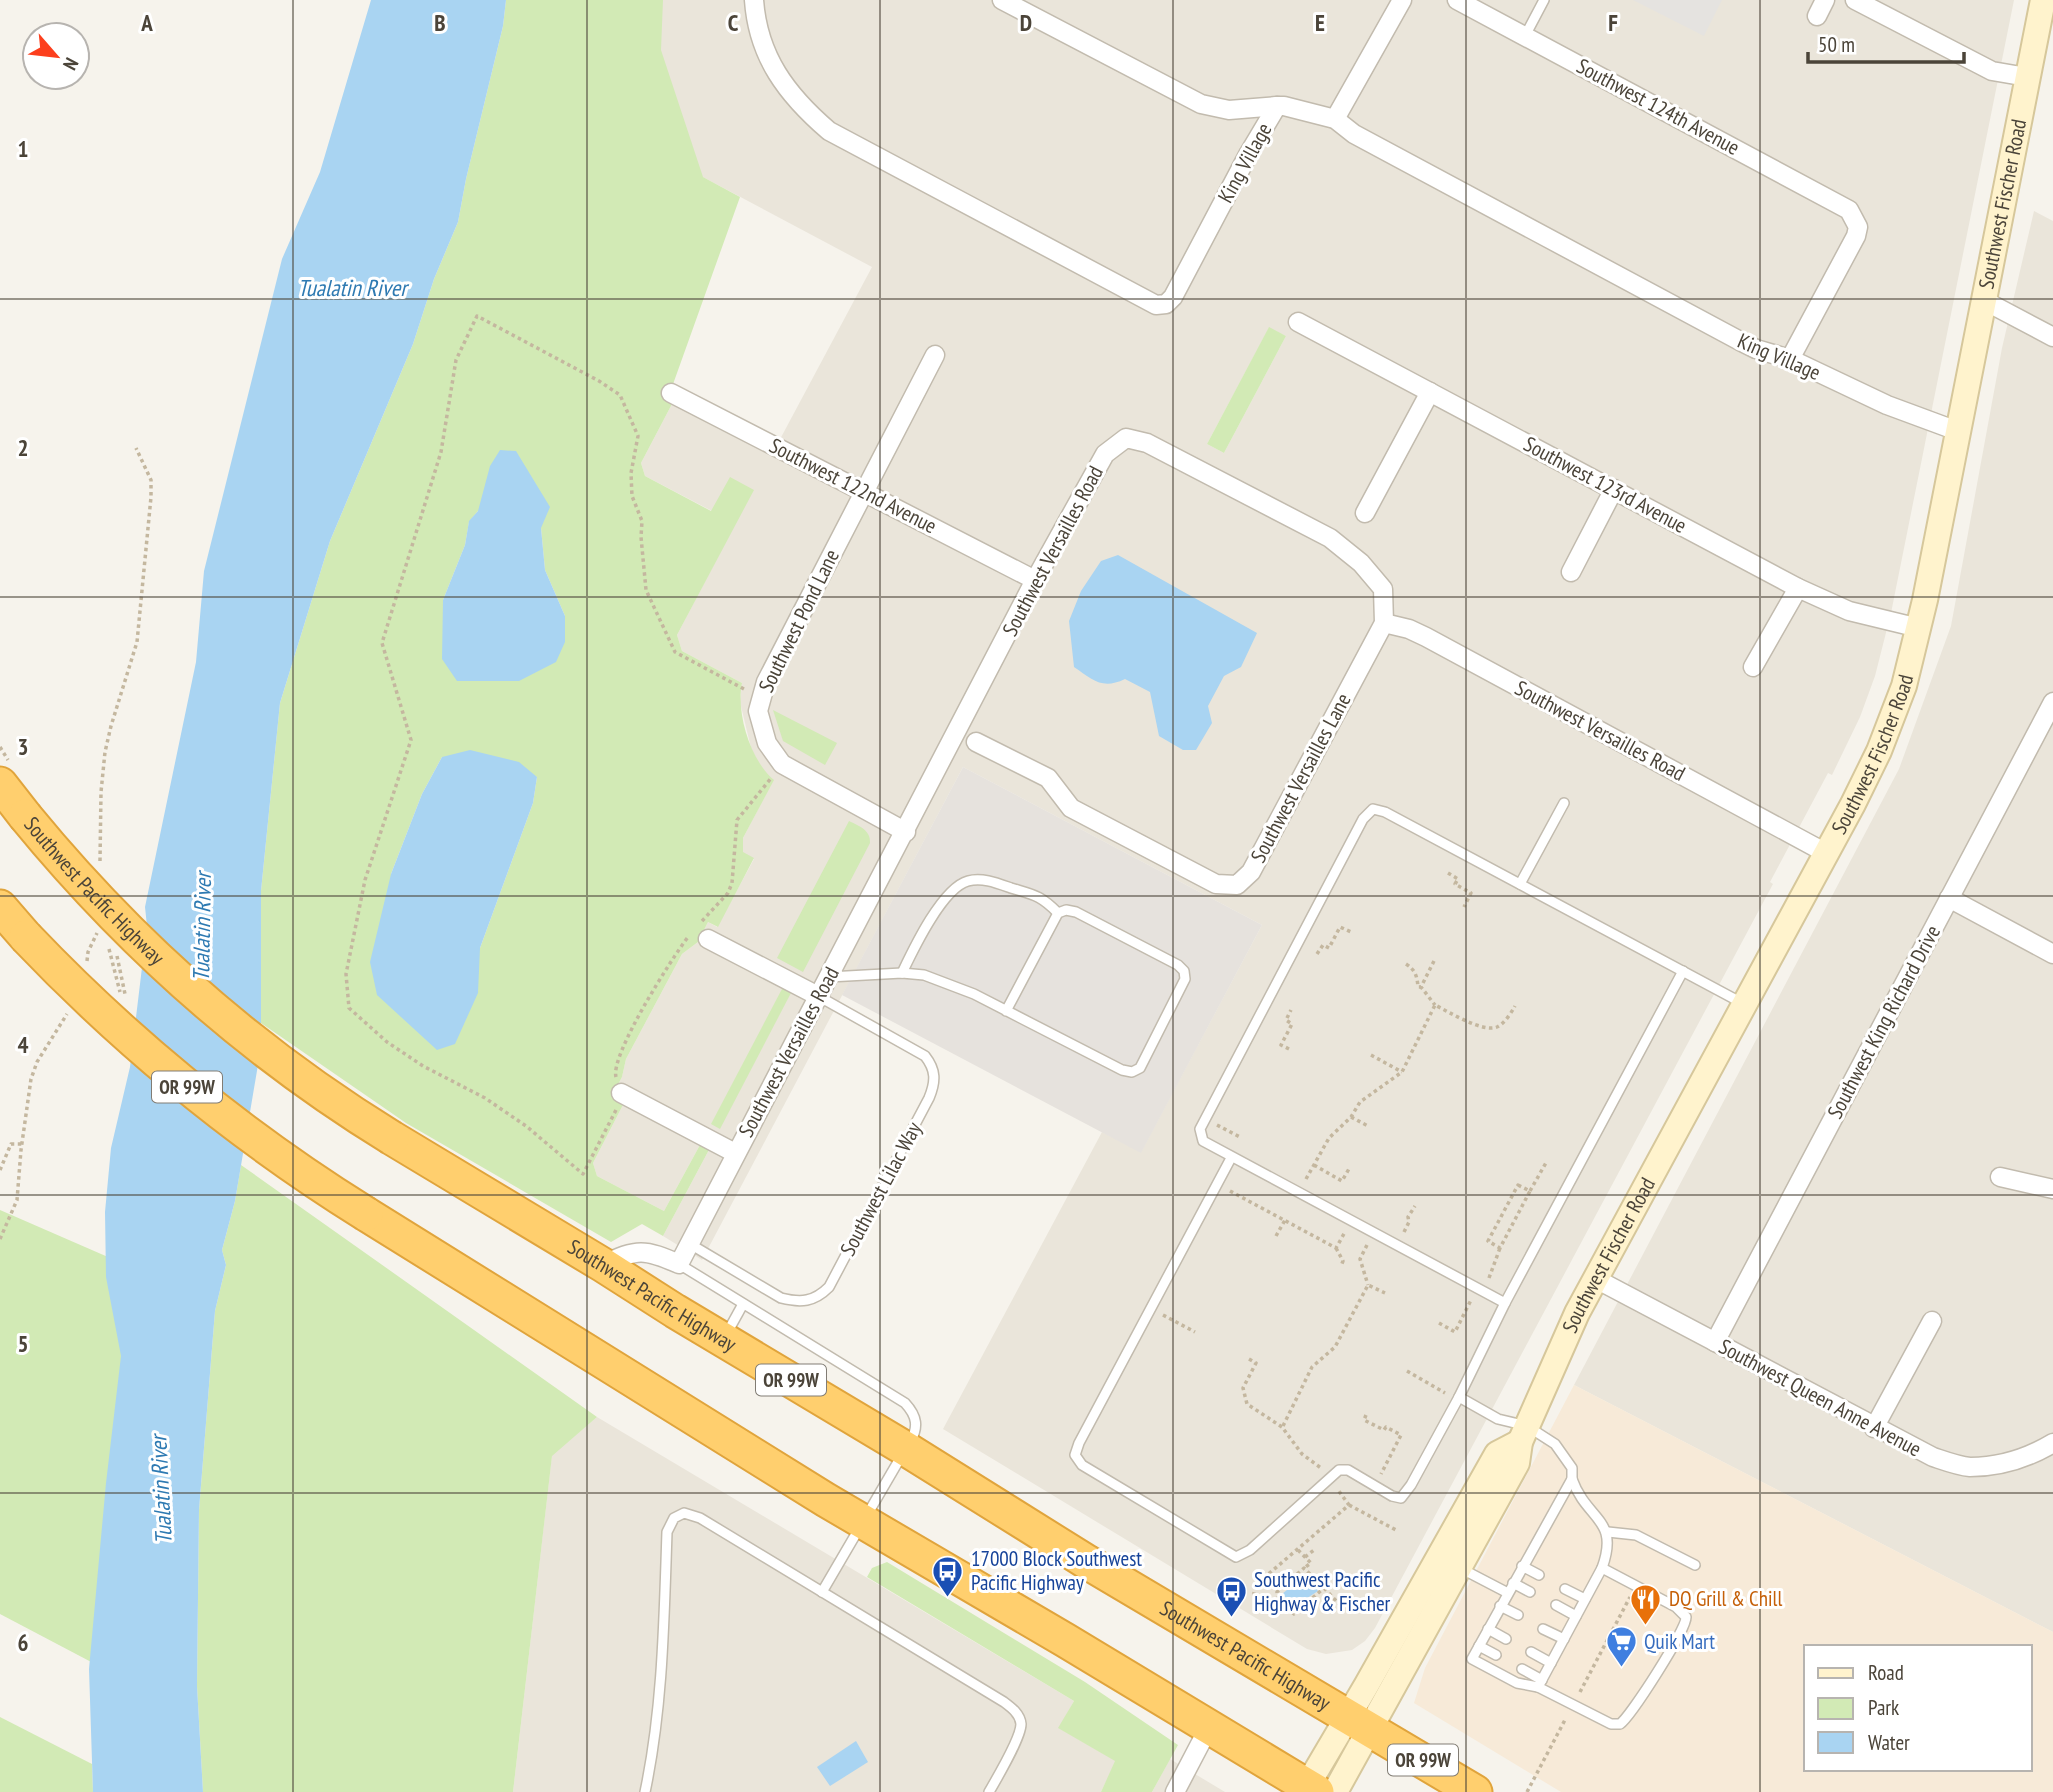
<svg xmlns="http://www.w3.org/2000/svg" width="2053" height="1792" font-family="'PT Sans Narrow',sans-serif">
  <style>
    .residential { fill: #eae5da; fill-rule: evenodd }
    .commercial { fill: #f7ead8; fill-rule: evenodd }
    .industrial { fill: #e6e2dd }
    .green { fill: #d2eab5; fill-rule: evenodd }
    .parking { fill: #e5e3e0 }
    .water { fill: #a9d4f2 }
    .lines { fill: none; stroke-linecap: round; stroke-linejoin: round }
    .lane-casing { stroke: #c2bbae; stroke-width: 12 }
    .street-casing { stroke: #c2bbae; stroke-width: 21 }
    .secondary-casing { stroke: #d6c79b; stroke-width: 28 }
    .highway-casing { stroke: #e0a43c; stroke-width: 37 }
    .path { stroke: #c4b79f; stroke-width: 3.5; stroke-dasharray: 3.5 3.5; stroke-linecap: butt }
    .lane { stroke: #fff; stroke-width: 9 }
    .street { stroke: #fff; stroke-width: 18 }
    .secondary { stroke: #fff3cd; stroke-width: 24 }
    .highway { stroke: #ffcf6e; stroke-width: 33 }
    .highway-bridge-casing { stroke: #e0a43c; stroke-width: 37; stroke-linecap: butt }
    .highway-bridge { stroke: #ffcf6e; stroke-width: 33 }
    .grid { fill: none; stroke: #4b4439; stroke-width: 2; stroke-opacity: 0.55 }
    .labels { text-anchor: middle; stroke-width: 6; stroke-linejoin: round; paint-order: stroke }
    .shield { fill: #fff; stroke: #817c74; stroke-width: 2 }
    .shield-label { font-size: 19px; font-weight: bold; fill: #4b4439 }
    .street-label { font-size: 21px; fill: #4b4439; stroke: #fff }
    .transit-label { font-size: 21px; fill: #164399; stroke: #fff; text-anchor: start }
    .food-label { font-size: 21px; fill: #c56008; stroke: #fff; text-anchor: start }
    .shop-label { font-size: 21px; fill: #366cbe; stroke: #fff; text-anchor: start }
    .water-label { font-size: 23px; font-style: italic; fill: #2e7ab2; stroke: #fff }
    .grid-label { font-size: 23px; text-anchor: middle; font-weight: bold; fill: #4b4439; stroke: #fff; stroke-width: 6; stroke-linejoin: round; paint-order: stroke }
  </style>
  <rect width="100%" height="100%" fill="#f6f3ec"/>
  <g class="residential">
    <path d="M520,0H2014L1891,613L1875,676L1860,717L1832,775L1828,773L1770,882L1773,884L1375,1628L1365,1641L1352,1650L1326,1654L1307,1649L943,1429L1102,1132L1141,1152L1262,925L963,767L702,1260L663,1236L710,1148L701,1143L664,1211L597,1176L593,1163L624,1103L612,1096L622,1077L626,1059L682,954L698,942L708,922L717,927L754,859L743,853V838L773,781L760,766L751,748L740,702L742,683L682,651L677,635L753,490L712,511L645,476L641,463L672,404L665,400L672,387L778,443L872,267L505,72ZM1269,328L1286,336L1224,453L1207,444Z"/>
    <polygon points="2034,211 2053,221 2053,1632 1574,1385 1899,769 1951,626 2002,348"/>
    <polygon points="597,1417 1074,1701 1059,1728 1116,1761 1101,1792 513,1792 552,1455"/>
    <polygon points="1170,1759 1225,1792 1152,1792"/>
  </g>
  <path class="commercial" d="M1574,1385L2053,1632V1792H1561L1414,1703L1425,1668ZM1806,1647H2030V1769H1806Z"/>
  <polygon class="industrial" points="963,767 1262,925 1141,1153 842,995"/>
  <g class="green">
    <path d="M506,0H663L661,50L703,177L740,197L672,387L665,400L672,404L641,463L645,476L711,511L730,477L754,490L677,635L682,651L742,683C736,713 750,760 774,780L743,838V852L754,858L718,927L708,922L698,942L682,954L626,1059L622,1077L612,1096L624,1103L593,1163L597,1176L664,1211L701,1143L710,1148L663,1236L642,1224L611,1242L406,1123L261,1023V891L280,703L330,541L413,344L434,279L458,222L466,179L503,26ZM478,511L541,528L545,570L565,616L443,600L465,545L469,522ZM442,757L537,777L533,803L480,948L391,874L422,794Z"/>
    <polygon points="1269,327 1286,336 1224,453 1207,444"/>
    <polygon points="773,710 837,743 825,765 783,741"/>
    <path d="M849,821C859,826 871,830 870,843L803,972L777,958Z"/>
    <polygon points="783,987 792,991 720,1129 711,1124"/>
    <polygon points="241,1165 597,1417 552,1456 513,1792 203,1792 197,1686 199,1510 215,1311 226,1265 222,1250 235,1201"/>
    <polygon points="0,1210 147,1274 95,1664 0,1614"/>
    <polygon points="887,1562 1085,1682 1178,1745 1152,1792 1101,1792 1115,1761 1058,1728 1074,1701 867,1577 872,1568"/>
    <polygon points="0,1717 92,1764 93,1792 0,1792"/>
  </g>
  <polygon class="parking" points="1633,0 1722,0 1704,36"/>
  <g class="water">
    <polygon points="371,0 506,0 503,26 466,179 458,222 434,279 413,344 330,541 280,703 261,891 261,1047 235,1201 222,1250 226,1265 215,1311 199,1510 197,1686 203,1792 93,1792 89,1669 106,1483 121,1356 106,1277 105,1212 111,1148 130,1067 147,926 145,907 196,662 204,571 282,259 320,172"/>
    <polygon points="500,450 516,451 550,507 541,528 545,570 565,616 565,642 556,662 519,681 457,681 442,659 443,600 465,545 469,521 478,511 490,466"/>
    <path d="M1118,555L1257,633L1241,667L1224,676L1208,706L1212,723L1196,750H1183L1159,736L1150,692L1125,679C1102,690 1093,680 1074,667L1069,621L1081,591L1101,561Z"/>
    <polygon points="470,750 519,762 537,777 533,803 480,948 478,993 455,1044 437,1050 377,995 370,962 391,874 422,794 442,757"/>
    <polygon points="1303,1577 1306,1586 1315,1587 1318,1591 1292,1608 1285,1604 1282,1594"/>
    <polygon points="856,1741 868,1762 830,1786 817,1767"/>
  </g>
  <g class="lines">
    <defs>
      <g id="lane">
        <polyline points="1525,36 1544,0"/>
        <polyline points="1520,884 1564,803"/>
        <path d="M902,973C913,950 942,888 968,881C982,877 997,883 1011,888C1034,895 1040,895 1058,913"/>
        <polyline points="829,977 902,973 924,975 974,994 1122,1070 1132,1072 1140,1068 1185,979 1184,971 1178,965 1076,912 1066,910 1058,913 1006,1011"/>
        <path d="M1231,1158L1079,1443L1075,1455L1082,1465L1236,1557L1250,1550L1339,1470H1348L1392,1496L1401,1498L1411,1485L1459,1397L1498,1419L1527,1426L1555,1444L1572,1468V1479L1472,1659L1517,1683L1538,1687L1611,1724H1620C1631,1716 1687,1629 1686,1617L1676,1607L1602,1568"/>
        <path d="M690,1244L781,1298C801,1303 814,1302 829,1287L929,1098C936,1081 936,1070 925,1056L818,996"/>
        <path d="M679,1264L905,1403C917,1416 919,1427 910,1442"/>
        <polyline points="1505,1303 1203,1141 1200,1129 1363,819 1373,809 1385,812 1744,1004"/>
        <polyline points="727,1333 743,1304"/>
        <polyline points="1459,1397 1505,1303 1683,971"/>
        <polyline points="867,1515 902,1455"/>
        <polyline points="1608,1532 1636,1535 1695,1565"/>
        <polyline points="1522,1566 1539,1575"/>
        <polyline points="1460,1568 1508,1593"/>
        <polyline points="1513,1583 1530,1592"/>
        <polyline points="1565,1589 1585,1599"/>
        <polyline points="822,1592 860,1527"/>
        <polyline points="1556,1605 1576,1616"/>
        <polyline points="1500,1606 1518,1615"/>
        <polyline points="1488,1629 1506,1639"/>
        <polyline points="1543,1629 1564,1639"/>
        <polyline points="1479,1646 1496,1655"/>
        <polyline points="1531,1652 1551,1663"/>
        <polyline points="1522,1669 1542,1680"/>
        <path d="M1538,1687L1602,1568C1620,1518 1587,1521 1572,1479"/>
        <path d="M645,1792C663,1707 664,1619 667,1532L674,1518L684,1513L700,1518L1004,1702C1012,1708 1020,1714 1021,1724C1021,1738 997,1778 989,1792"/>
      </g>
      <g id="street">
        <path d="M754,0C758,57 787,95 829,131L1156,305L1166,304L1173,297L1249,153L1277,106H1284L1335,119L1354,134L1740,341L1756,349L1790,359L1887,405L1960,432"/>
        <polyline points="1002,0 1201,104 1229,110 1277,106"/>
        <polyline points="1457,0 1849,210 1858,227 1856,236 1790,359"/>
        <polyline points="1855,0 1992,71 2027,77"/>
        <polyline points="1817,16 1825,0"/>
        <polyline points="1335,119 1402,0"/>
        <polyline points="1985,301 2053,337"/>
        <polyline points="1298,322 1798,588 1849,611 1919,628"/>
        <polyline points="671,393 1035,580"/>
        <polyline points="1365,513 1430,392"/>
        <polyline points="1571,572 1614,489"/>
        <polyline points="1384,623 1409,629 1426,637 1826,853"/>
        <polyline points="1753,667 1798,588"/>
        <polyline points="906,832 782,764 767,743 758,711 766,682 935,355"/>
        <polyline points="1949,898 2053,954"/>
        <polyline points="708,939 818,996"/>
        <polyline points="621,1093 735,1153"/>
        <polyline points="2000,1177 2053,1189"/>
        <path d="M603,1265C637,1248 645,1249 679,1264L1035,580L1105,454L1126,438L1147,443L1330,538L1361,563L1383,589L1384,623L1251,872L1237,885L1216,884L1071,808L1048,778L976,742"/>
        <path d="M1596,1279L1933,1457C1945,1461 1958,1466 1970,1467C2000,1467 2028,1458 2053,1443"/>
        <polyline points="1715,1342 2053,702"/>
        <polyline points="1874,1428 1932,1321"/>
        <polyline points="1175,1792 1209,1727"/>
      </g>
      <g id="secondary">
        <polyline points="1307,1786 1366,1686 1497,1454 1520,1442"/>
        <path id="s1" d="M1335,1792L1517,1463L1520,1442L1577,1313L1853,804L1879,751L1904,686L1925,600L2043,0"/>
      </g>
      <g id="highway">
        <polyline points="0,784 25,816"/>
        <polyline points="0,907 26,937"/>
        <path id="s2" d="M392,1138L603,1265L675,1311L906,1449L1087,1562L1475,1792"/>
        <polyline points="366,1214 826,1500 1065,1640 1317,1792"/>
      </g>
    </defs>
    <use href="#lane" class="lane-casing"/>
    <use href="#street" class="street-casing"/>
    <use href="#secondary" class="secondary-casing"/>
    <use href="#highway" class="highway-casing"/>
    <g class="path">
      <polyline points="0,747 8,760"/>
      <polyline points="100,861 101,792 105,752 111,726 137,642 151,497 151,480 136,448"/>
      <polyline points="1448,873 1458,879 1455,884 1471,893 1464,907"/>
      <polyline points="702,921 728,893 732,883 737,820 772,777"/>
      <polyline points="109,949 120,992"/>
      <polyline points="1317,954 1323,945 1329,948 1340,927 1351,932"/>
      <polyline points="117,956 125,994"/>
      <polyline points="87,961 88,952 97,933"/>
      <polyline points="1434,961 1421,987 1435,1005"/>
      <path d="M1406,964C1415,970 1417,975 1418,987H1421"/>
      <polyline points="1289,1049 1281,1045 1292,1024 1286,1020 1291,1010"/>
      <polyline points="1371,1055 1402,1072"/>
      <path d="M616,1077C610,1055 672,958 688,937"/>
      <polyline points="616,1110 583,1174 526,1126 485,1098 423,1066 387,1042 349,1008 346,974 365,880 411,740 382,643 441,452 456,360 477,316 599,381 620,395 638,436 631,473 632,496 642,521 641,537 646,590 675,652 744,689"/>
      <polyline points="1351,1117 1368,1126"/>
      <polyline points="1217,1125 1240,1137"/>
      <polyline points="1314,1165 1342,1181 1350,1167"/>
      <polyline points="0,1170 11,1144 22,1144"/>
      <path d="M1306,1179L1329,1138L1351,1117L1360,1102L1402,1072L1435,1005C1449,1012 1483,1033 1497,1027C1505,1023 1511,1013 1515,1006"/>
      <polygon points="1518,1185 1530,1191 1500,1248 1488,1241"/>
      <polyline points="1230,1191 1336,1248 1345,1232"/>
      <polyline points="1530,1191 1547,1161"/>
      <polyline points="1404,1232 1409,1222 1408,1217 1415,1206"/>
      <polyline points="1276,1236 1285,1220"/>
      <polyline points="0,1239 17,1200 21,1150 31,1079 37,1062 67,1014"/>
      <polyline points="1367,1245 1360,1259 1368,1285"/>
      <polyline points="1336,1248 1343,1261 1341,1266"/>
      <polyline points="1489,1278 1500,1248"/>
      <polyline points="1163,1315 1195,1332"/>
      <polyline points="1439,1323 1455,1332 1471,1300"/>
      <polyline points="1249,1359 1256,1363 1243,1388 1247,1404 1282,1427 1302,1454 1321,1468"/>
      <polyline points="1407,1371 1445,1393"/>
      <polyline points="1366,1415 1364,1420 1384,1430 1386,1427 1401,1435 1381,1474"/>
      <polyline points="1283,1426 1312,1367 1335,1347 1368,1285 1385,1293"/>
      <polyline points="1349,1505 1396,1530"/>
      <polyline points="1298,1550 1311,1563 1304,1568"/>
      <polyline points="1305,1557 1314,1550"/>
      <polyline points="1324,1588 1341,1606"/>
      <path d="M1278,1600L1277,1592L1304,1568L1324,1588L1294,1614L1278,1600C1269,1604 1264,1605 1255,1599L1254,1593L1258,1583L1349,1505L1338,1490"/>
      <polyline points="1580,1692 1630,1597"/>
      <polyline points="1527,1792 1566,1718"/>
    </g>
    <use href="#lane" class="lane"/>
    <use href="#street" class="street"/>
    <use href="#secondary" class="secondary"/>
    <use href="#highway" class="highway"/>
    <defs>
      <g id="highway-bridge">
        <path id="s3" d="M25,816C129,943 252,1052 392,1138"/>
        <path d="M26,937C128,1044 241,1136 366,1214"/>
      </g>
    </defs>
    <use href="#highway-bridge" class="highway-bridge-casing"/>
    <use href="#highway-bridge" class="highway-bridge"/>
  </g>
  <path class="grid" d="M293,0V1792M587,0V1792M880,0V1792M1173,0V1792M1466,0V1792M1760,0V1792M0,299H2053M0,597H2053M0,896H2053M0,1195H2053M0,1493H2053"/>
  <defs>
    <symbol id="bus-pin" viewBox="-11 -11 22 30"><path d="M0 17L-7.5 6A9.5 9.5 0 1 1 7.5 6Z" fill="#1a4fb4" stroke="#fff"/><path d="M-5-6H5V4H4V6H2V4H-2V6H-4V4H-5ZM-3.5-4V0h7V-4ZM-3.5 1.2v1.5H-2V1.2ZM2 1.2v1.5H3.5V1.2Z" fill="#fff"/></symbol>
    <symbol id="restaurant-pin" viewBox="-11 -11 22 30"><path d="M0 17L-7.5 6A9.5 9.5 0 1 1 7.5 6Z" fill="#e8710a" stroke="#fff"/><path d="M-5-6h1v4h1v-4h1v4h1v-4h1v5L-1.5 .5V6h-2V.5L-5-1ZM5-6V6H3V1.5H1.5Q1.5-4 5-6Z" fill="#fff"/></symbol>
    <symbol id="supermarket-pin" viewBox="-11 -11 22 30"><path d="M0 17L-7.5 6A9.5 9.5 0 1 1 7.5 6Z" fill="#3f7fe0" stroke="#fff"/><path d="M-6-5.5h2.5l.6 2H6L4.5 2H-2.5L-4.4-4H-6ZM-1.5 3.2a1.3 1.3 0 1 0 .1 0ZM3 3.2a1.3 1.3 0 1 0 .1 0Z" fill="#fff"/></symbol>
  </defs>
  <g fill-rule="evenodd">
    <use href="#bus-pin" x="930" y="1554" width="35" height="47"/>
    <use href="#bus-pin" x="1214" y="1574" width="35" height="47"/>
    <use href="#restaurant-pin" x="1628" y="1582" width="35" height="47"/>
    <use href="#supermarket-pin" x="1604" y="1624" width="35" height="47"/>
  </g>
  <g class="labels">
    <g class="shield">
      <rect x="152" y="1071.5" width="70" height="31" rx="5"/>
      <rect x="756" y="1364.5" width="70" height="31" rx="5"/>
      <rect x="1388" y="1744.5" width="70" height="31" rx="5"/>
    </g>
    <g class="shield-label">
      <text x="187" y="1094">OR 99W</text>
      <text x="791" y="1387">OR 99W</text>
      <text x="1423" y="1767">OR 99W</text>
    </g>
    <g class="street-label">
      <text transform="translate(1658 107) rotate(28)" y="7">Southwest 124th Avenue</text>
      <text transform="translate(1245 163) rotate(-61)" y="7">King Village</text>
      <text dy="7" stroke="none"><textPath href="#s1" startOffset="1738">Southwest Fischer Road</textPath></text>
      <text transform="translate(1779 357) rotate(23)" y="7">King Village</text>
      <text transform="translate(1605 485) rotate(28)" y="7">Southwest 123rd Avenue</text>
      <text transform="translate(853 486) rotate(27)" y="7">Southwest 122nd Avenue</text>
      <text transform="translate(1053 551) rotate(-62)" y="7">Southwest Versailles Road</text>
      <text transform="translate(799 621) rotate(-64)" y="7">Southwest Pond Lane</text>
      <text transform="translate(1600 731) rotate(28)" y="7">Southwest Versailles Road</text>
      <text dy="7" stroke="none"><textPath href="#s1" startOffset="1171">Southwest Fischer Road</textPath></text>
      <text transform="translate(1301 778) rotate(-62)" y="7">Southwest Versailles Lane</text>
      <text dy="7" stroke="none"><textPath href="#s3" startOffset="102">Southwest Pacific Highway</textPath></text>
      <text transform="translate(1884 1022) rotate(-62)" y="7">Southwest King Richard Drive</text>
      <text transform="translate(789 1052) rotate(-62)" y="7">Southwest Versailles Road</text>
      <text transform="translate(881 1189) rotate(-62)" y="7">Southwest Lilac Way</text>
      <text dy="7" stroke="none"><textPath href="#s1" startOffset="604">Southwest Fischer Road</textPath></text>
      <text dy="7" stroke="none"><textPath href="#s2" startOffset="304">Southwest Pacific Highway</textPath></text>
      <text transform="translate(1820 1398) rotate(28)" y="7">Southwest Queen Anne Avenue</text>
      <text dy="7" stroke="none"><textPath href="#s2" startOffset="998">Southwest Pacific Highway</textPath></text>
    </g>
    <g class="transit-label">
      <text x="971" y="1566">17000 Block Southwest<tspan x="971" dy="24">Pacific Highway</tspan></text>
      <text x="1254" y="1587">Southwest Pacific<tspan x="1254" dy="24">Highway &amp; Fischer</tspan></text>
    </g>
    <g class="food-label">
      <text x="1669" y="1606">DQ Grill &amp; Chill</text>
    </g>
    <g class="shop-label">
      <text x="1644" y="1649">Quik Mart</text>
    </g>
    <g class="water-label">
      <text x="352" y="296">Tualatin River</text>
      <text transform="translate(202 927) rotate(-89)" y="8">Tualatin River</text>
      <text transform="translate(161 1490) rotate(-93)" y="8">Tualatin River</text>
    </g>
  </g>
  <g class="grid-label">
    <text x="147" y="31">A</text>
    <text x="440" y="31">B</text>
    <text x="733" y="31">C</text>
    <text x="1026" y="31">D</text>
    <text x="1320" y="31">E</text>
    <text x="1613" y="31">F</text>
    <text x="23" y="157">1</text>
    <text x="23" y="456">2</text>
    <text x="23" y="755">3</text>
    <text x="23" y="1053">4</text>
    <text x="23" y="1352">5</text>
    <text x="23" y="1651">6</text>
  </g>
  <rect x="1804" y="1645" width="228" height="126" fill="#ffffff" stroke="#b7b4b0" stroke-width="2"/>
  <rect x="1818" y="1668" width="35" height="10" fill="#fff3cd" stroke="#b7b4b0" stroke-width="2"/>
  <text x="1868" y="1680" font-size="21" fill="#4b4439">Road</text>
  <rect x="1818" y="1698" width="35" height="21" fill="#d2eab5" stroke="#b7b4b0" stroke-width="2"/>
  <text x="1868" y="1715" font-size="21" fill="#4b4439">Park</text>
  <rect x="1818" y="1732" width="35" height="21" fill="#a9d4f2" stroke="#b7b4b0" stroke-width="2"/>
  <text x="1868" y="1750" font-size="21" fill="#4b4439">Water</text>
  <g transform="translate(56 56) rotate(118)"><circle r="33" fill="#ffffff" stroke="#b7b4b0" stroke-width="2"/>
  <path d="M0-5L12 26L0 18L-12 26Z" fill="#fc3f1d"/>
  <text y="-10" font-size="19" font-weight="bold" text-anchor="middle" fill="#4b4439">N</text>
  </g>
  <path d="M1808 52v10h156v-10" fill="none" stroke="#4b4439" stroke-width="3.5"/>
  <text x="1818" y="52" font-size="21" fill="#4b4439" stroke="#ffffff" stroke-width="5" paint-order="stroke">50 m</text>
</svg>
